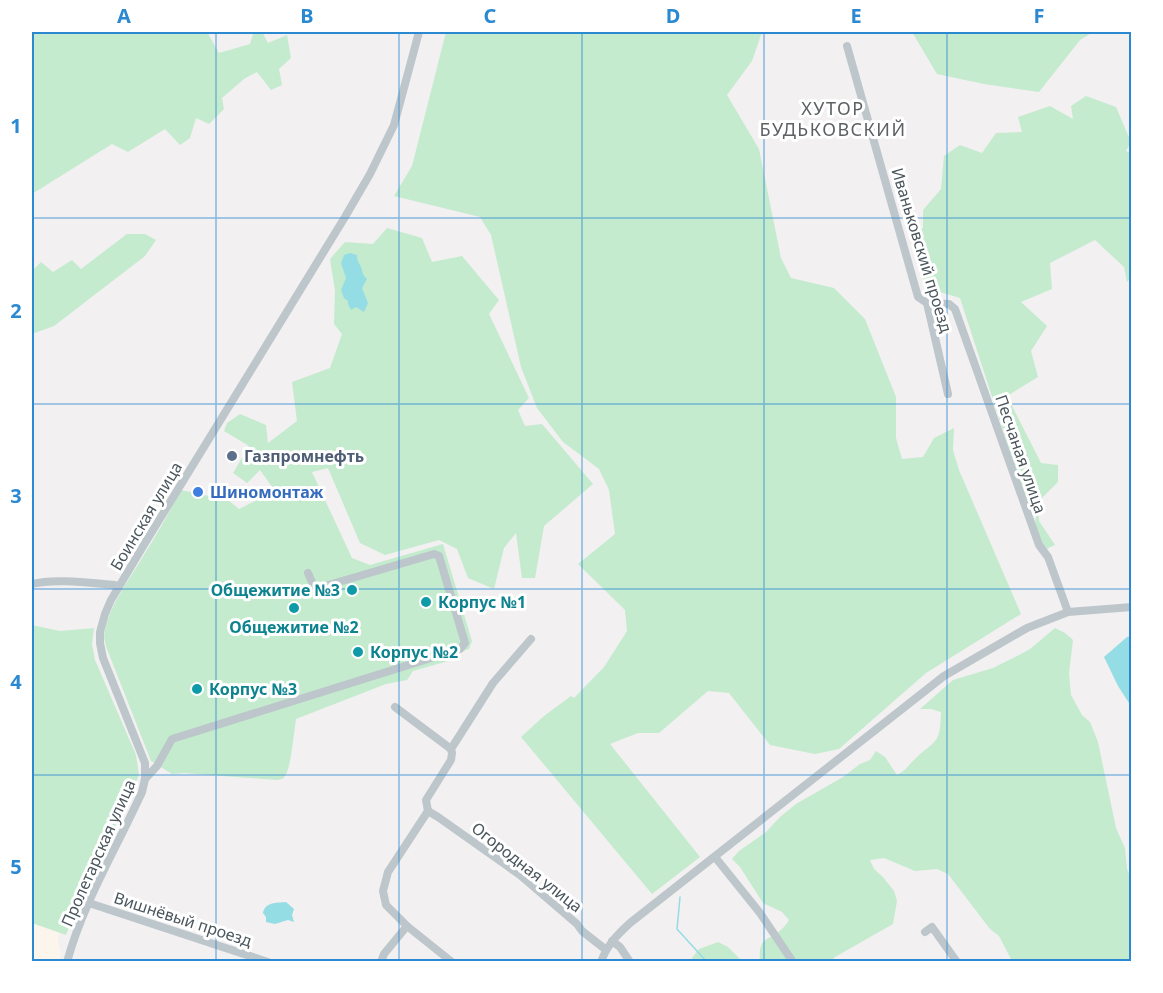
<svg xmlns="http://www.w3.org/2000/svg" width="1163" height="993" font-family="'Noto Sans',sans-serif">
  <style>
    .commercial { fill: #fbf5ec }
    .green { fill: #c4ebce }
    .water { fill: #95dde4 }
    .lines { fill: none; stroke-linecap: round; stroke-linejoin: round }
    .stream { stroke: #95dde4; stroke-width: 1.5 }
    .minor { stroke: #bdc6cb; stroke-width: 8 }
    .grid { fill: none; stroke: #2b89d2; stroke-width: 1.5; stroke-opacity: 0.55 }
    .service-dot { fill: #5c6f8a; stroke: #fff; stroke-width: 2 }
    .shop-dot { fill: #3f7fe0; stroke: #fff; stroke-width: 2 }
    .culture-dot { fill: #0f9aa8; stroke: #fff; stroke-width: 2 }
    .labels { text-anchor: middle; stroke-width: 6; stroke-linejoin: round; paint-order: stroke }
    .street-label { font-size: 16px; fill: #4a565c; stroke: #fff }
    .service-label { font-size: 16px; font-weight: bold; fill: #4e5e75; stroke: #fff; text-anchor: start }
    .shop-label { font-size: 16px; font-weight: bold; fill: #366cbe; stroke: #fff; text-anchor: start }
    .culture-label { font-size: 16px; font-weight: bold; fill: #0d838f; stroke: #fff; text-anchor: start }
    .neighbourhood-label { font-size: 18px; letter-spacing: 1.5px; fill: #5d6164; stroke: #fff }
    .neatline { fill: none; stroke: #2b89d2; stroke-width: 2 }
    .grid-label { font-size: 20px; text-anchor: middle; font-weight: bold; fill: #2b89d2 }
  </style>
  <rect width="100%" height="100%" fill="#f2f0f1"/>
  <polygon class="commercial" points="32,923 59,932 58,942 61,953 59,961 32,961"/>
  <g class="green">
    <polygon points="32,32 207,32 219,53 250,44 253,34 262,32 268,43 287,35 291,58 279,69 282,85 271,90 257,72 244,79 222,98 224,109 209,124 196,118 190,138 180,145 165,129 128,152 112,144 32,194"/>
    <polygon points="446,32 762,32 752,61 727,95 759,149 781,258 791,278 834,288 865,319 896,397 896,438 902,459 923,457 934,438 954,428 953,450 959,470 1021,614 926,673 839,749 815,754 770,745 729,693 708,691 659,733 638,733 610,744 700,857 652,894 521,737 544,716 571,696 574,698 604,667 627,631 625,610 578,564 615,534 609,490 599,469 563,442 537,408 521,367 491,235 480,217 394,196 412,166"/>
    <polygon points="912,32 1093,32 1080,40 1039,92 984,84 937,74"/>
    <path d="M1086,96L1116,107L1131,142L1126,151L1132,154L1131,278L1127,282L1124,267L1095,240L1050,263L1052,289L1021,302L1047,326L1031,351L1038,377L1007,396L1041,463L1058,465V482L1038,502L1039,521L1055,545L1046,549C1037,540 1034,528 1036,515L1029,511L960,298L926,288L911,237L923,228V210L941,189L944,156L960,145L982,153L996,133L1022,132L1018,117L1050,106L1073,119L1071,106Z"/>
    <path d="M387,228L422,238L432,262L462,256L499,300L489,314L529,398L518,410L525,426L542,424L593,484L544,526L535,578H522L516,533L504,548L494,589L468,578L457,549L439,540L385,555L360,543L328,468L312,472L352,558L370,565L443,544L472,641L469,649L450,656L448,661L413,671L407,680L386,684L296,719C294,731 291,768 285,776C282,780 281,779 277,780L184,773L172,774L151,761L107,649C105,642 103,637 105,630C110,606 126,584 139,563C154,539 168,515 181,490L228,500L239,509L275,491L260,470L247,483L233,473L249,446L224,431L227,423L240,414L266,425L268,443L297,421L292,382L330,368L342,334L334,324L335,291L330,259L345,242L373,244Z"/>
    <polygon points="127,234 145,234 156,240 145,256 54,326 32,334 32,271 41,262 53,272 72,260 81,269"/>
    <polygon points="32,625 60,631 94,628 92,644 95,660 136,755 139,775 76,909 66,935 32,923"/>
    <path d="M1055,628L1065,633L1073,640L1069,673L1071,695L1082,715L1090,722L1098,742L1116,828L1125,848L1127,869L1131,878V961H1012L999,936L990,929L948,874L937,869L915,871L884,858L870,860L874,869L883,877L894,891L897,901L893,924L835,957L831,961H760C758,935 769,942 783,928C785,926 787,923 789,920L782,912L763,903L740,867L732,859L739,851L766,832L780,817L796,804L843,777L860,764L870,760L876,751L885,757L897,775C908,769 907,766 915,759C937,738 940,745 941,712L931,709H920L953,680L993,668L1021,654L1030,649Z"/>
    <polygon points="718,942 728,947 742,961 693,961 692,958 699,949"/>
  </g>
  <g class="water">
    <path d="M350,253L357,255C357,260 358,261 360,265C364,272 360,272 367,279L362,288L368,303L364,312L356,307L351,310L348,304V301L344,298L341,290L346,278L341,263L344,255Z"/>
    <polygon points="1131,636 1132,636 1131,706 1118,686 1104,657 1127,637"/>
    <path d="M286,902L294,909L292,915L294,922L288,920L275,924L266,922V917L263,913C265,902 276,903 286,902Z"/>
  </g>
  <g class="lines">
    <polyline class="stream" points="680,897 677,929 707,962"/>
    <g class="minor">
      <polyline points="847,46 918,297 927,303 948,394"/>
      <polyline points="927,303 949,304 955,309 1039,545 1048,557 1068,612"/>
      <path d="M32,584C55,578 90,583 115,585L119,587"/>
      <polyline points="395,707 451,749"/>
      <polyline points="145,779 157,766 172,739 447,653 460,649 465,643 439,556 434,554 315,589 308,573"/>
      <polyline points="428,811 438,817 520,875 577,924 582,931 605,949"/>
      <polyline points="715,857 760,913 793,962"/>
      <polyline points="89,903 268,962"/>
      <polyline points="925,932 932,927 957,962"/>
      <polyline points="612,941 620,947 630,962"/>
      <path d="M67,962C83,903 117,847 142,792L145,779V763L103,658L100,643V632L105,614L111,600L145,543L345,217L370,174L394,125L419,32"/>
      <polyline points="381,962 384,954 407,926"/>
      <polyline points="452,962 407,926 386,905 383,891 388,872 428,811 426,800 451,760 452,753 451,749 493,683 531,639"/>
      <path d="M601,962C607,945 617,935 630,923L944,676L1027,628L1068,612L1132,607"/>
    </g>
  </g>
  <path class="grid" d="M216,32V962M399,32V962M582,32V962M764,32V962M947,32V962M32,218H1132M32,404H1132M32,589H1132M32,775H1132"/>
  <circle class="service-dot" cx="232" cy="456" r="6"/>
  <circle class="shop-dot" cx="198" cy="492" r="6"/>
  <g class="culture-dot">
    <circle cx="352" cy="590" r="6"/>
    <circle cx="426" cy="602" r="6"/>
    <circle cx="294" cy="608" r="6"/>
    <circle cx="358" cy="652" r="6"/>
    <circle cx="197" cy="689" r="6"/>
  </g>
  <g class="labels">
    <g class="street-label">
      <text transform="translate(922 250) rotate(73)" y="6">Иваньковский проезд</text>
      <text transform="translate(1021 454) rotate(71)" y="6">Песчаная улица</text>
      <text transform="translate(146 516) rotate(-59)" y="6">Боинская улица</text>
      <text transform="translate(98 853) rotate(-66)" y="6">Пролетарская улица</text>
      <text transform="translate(527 867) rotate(38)" y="6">Огородная улица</text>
      <text transform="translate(183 919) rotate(18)" y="6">Вишнёвый проезд</text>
    </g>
    <g class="service-label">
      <text x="244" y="462">Газпромнефть</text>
    </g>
    <g class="shop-label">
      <text x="210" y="498">Шиномонтаж</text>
    </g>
    <g class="culture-label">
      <text x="340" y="596" text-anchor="end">Общежитие №3</text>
      <text x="438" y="608">Корпус №1</text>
      <text x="294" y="633" text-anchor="middle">Общежитие №2</text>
      <text x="370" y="658">Корпус №2</text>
      <text x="209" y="695">Корпус №3</text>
    </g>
    <g class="neighbourhood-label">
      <text x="833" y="115">ХУТОР<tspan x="833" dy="21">БУДЬКОВСКИЙ</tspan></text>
    </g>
  </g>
  <rect width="1163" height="993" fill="none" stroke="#ffffff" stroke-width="66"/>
  <rect x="33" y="33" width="1097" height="927" class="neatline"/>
  <g class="grid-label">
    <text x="124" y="23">A</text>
    <text x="307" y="23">B</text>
    <text x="490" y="23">C</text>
    <text x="673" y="23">D</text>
    <text x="856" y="23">E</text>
    <text x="1039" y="23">F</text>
    <text x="16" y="133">1</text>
    <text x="16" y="318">2</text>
    <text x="16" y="503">3</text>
    <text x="16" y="689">4</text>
    <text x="16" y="874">5</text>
  </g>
</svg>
